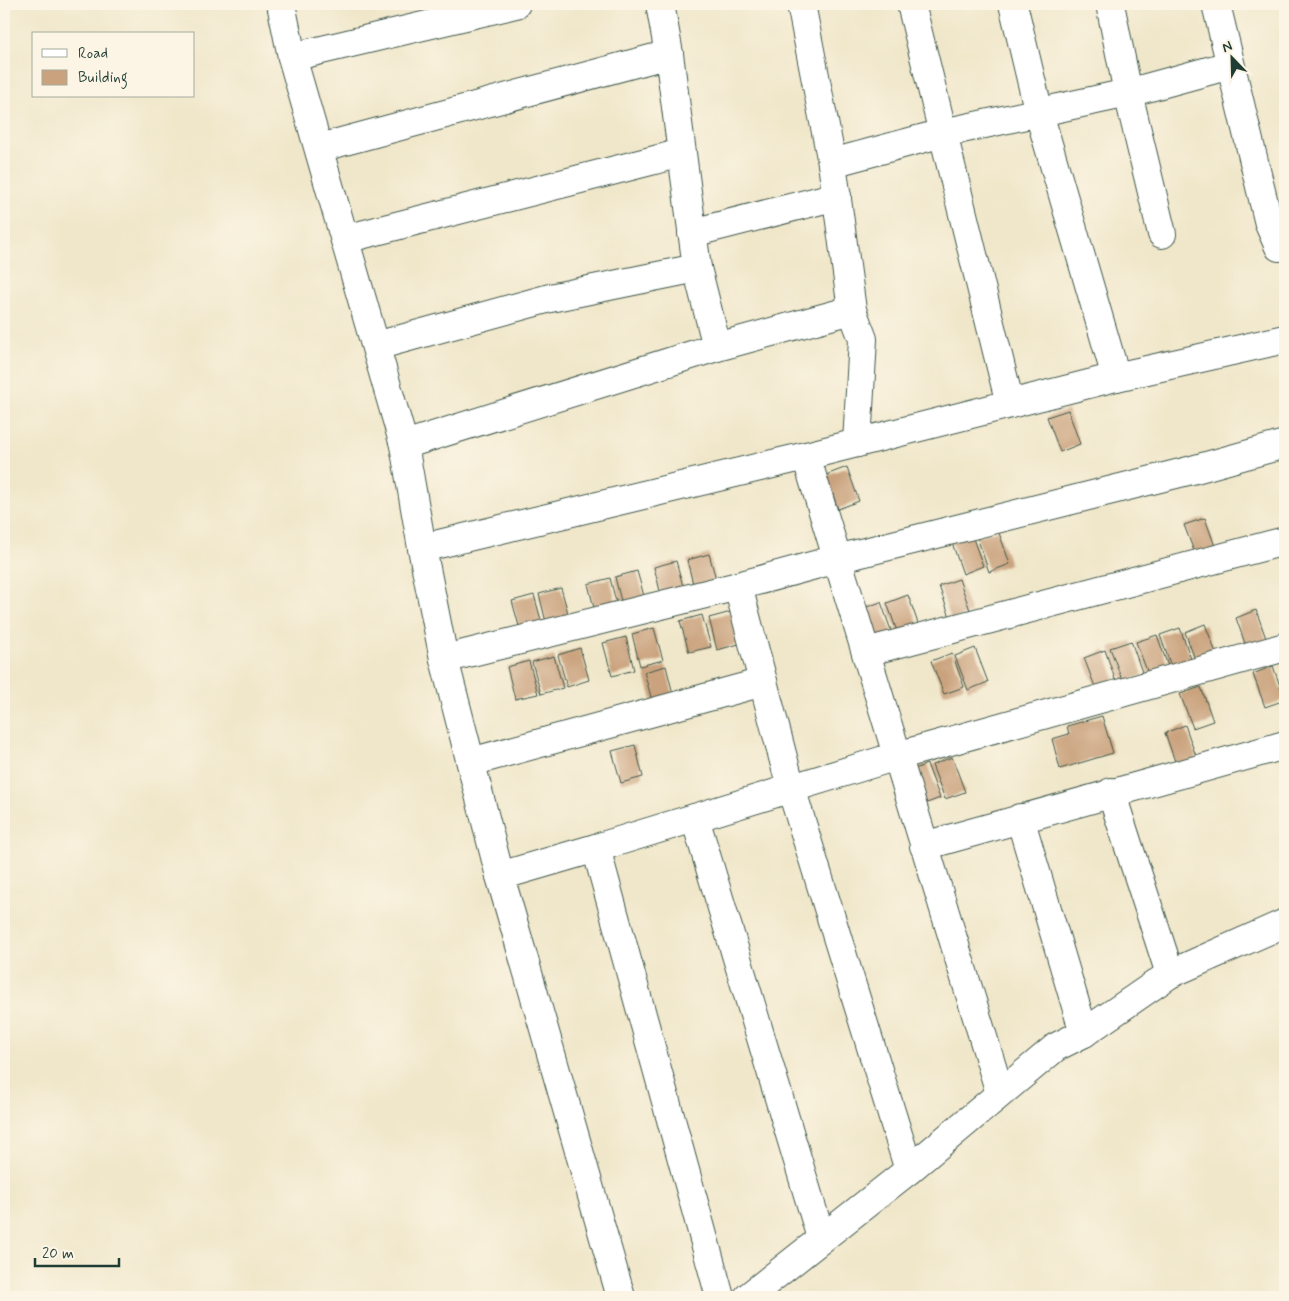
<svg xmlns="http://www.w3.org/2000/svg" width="1289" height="1301" font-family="Mynerve,sans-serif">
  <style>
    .building { fill: #caa37e }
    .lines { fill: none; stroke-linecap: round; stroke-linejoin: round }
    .minor-casing { stroke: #3e564a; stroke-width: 30 }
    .minor { stroke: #fff; stroke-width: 28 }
  </style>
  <rect width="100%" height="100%" fill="#fcf5e5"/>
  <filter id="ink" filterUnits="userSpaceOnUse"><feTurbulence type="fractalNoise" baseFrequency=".02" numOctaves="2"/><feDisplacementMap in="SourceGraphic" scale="10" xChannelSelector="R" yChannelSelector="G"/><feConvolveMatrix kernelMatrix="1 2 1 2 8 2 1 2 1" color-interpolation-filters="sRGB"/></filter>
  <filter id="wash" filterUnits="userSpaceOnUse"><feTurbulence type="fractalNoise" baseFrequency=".0096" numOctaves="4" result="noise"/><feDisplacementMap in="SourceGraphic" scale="20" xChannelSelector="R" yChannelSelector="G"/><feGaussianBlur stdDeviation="1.12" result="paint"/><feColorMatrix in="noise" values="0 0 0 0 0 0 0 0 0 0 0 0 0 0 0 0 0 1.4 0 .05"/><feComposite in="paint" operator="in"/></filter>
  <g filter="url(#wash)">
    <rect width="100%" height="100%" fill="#f0e7ca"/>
    <g id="blocks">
      <g class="building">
        <polygon points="1068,410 1080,444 1060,452 1047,417"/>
        <polygon points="847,467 859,501 838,509 826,475"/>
        <polygon points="1205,518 1217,552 1197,559 1184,525"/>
        <polygon points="998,530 1010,564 989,572 977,537"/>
        <polygon points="971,533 983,566 963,574 951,540"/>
        <polygon points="709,554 718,586 695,592 687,560"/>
        <polygon points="676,561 685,593 662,599 654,567"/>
        <polygon points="637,571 646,603 623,609 615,577"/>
        <polygon points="610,578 618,610 596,616 588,584"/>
        <polygon points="959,579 971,613 951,620 939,586"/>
        <polygon points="561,588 570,620 547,626 539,594"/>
        <polygon points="534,595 543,627 521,633 512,601"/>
        <polygon points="908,595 920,629 899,637 887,603"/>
        <polygon points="881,602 893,636 873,643 861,609"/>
        <polygon points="1256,610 1268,644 1248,652 1236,618"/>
        <polygon points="731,612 739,644 717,650 709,618"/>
        <polygon points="702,615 711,647 689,652 680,621"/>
        <polygon points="1205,624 1218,658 1197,665 1185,632"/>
        <polygon points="654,628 663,660 640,666 632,634"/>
        <polygon points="1180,628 1192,662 1172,669 1160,635"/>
        <polygon points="1157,635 1169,669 1149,676 1136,642"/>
        <polygon points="626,637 634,670 612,676 603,643"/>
        <polygon points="1131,641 1143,675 1123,682 1110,648"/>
        <polygon points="580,648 589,680 567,687 558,655"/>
        <polygon points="975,648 988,682 968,690 955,656"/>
        <polygon points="1105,650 1117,685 1097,692 1084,658"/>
        <polygon points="952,653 964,687 944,694 931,661"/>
        <polygon points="554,656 563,688 541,694 532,662"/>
        <polygon points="529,661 538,694 515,699 507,667"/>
        <polygon points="666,666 674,698 653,704 644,672"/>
        <polygon points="1273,666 1285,700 1265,707 1253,674"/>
        <polygon points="1201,687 1213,721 1193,728 1180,694"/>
        <polygon points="1102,716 1113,753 1060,769 1052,739 1069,734 1067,726"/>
        <polygon points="1185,725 1197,759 1177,767 1165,733"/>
        <polygon points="635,745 643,777 621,783 612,751"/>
        <polygon points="952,757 965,792 945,799 932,765"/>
        <polygon points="927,764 940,798 919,806 907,772"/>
      </g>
    </g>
  </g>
  <g filter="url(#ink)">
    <use href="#blocks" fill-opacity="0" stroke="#3e564a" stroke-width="1"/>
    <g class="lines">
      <defs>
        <g id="minor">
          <polyline points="281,4 292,57 516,4"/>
          <polyline points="660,4 669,54 697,268 717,347"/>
          <polyline points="801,4 832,163 852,310 863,339 857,443"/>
          <polyline points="911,4 1010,404"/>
          <polyline points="1013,4 1039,113 1116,377"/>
          <polyline points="1216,4 1269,224 1279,247"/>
          <polyline points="292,57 404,445 422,548"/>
          <polyline points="319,148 669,54"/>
          <polyline points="832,163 943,133 1128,93 1110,4"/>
          <polyline points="692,233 837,196"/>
          <polyline points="1162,234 1128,93 1230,65"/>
          <polyline points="345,239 682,153"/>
          <polyline points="376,346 550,298 697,268"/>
          <polyline points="404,445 717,347 852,310"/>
          <polyline points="738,586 791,788 909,1170"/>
          <polyline points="866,652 1285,541"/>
          <polyline points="444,659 738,586 837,559 1192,470 1285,444"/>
          <polyline points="471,762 763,682"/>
          <polyline points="1111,792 1170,974"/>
          <polyline points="695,818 821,1238"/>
          <polyline points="1020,818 1084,1033"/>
          <polyline points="924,846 1285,745"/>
          <polyline points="596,848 500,876 444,659 422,548 806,456"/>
          <polyline points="500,876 621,1297"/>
          <polyline points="1000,1093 806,456 1116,377 1285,339"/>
          <polyline points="720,1297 596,848 897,756 1285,647"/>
          <polyline points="748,1297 909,1170 1056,1047 1084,1033 1170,974 1285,923"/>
        </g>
      </defs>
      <use href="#minor" class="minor-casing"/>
      <use href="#minor" class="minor"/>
    </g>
  </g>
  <rect width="1289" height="1301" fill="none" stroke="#fcf5e5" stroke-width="20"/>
  <rect x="32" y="32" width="162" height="65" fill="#fcf5e5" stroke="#a4ab9e"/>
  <rect x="42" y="49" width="25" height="8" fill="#ffffff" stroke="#a4ab9e"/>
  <text x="78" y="58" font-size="15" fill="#1f3d34">Road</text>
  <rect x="42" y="70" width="25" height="15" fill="#caa37e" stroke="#a4ab9e"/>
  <text x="78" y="82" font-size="15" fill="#1f3d34">Building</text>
  <g transform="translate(1232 58) rotate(337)" stroke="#fcf5e5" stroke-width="4" paint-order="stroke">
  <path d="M0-4L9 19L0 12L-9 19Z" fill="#1f3d34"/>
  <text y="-8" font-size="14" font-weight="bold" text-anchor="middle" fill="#1f3d34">N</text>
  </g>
  <path d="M35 1258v8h84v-8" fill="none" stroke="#1f3d34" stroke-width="2.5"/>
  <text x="42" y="1258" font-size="15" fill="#1f3d34" stroke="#fcf5e5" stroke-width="4" paint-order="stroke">20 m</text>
</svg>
